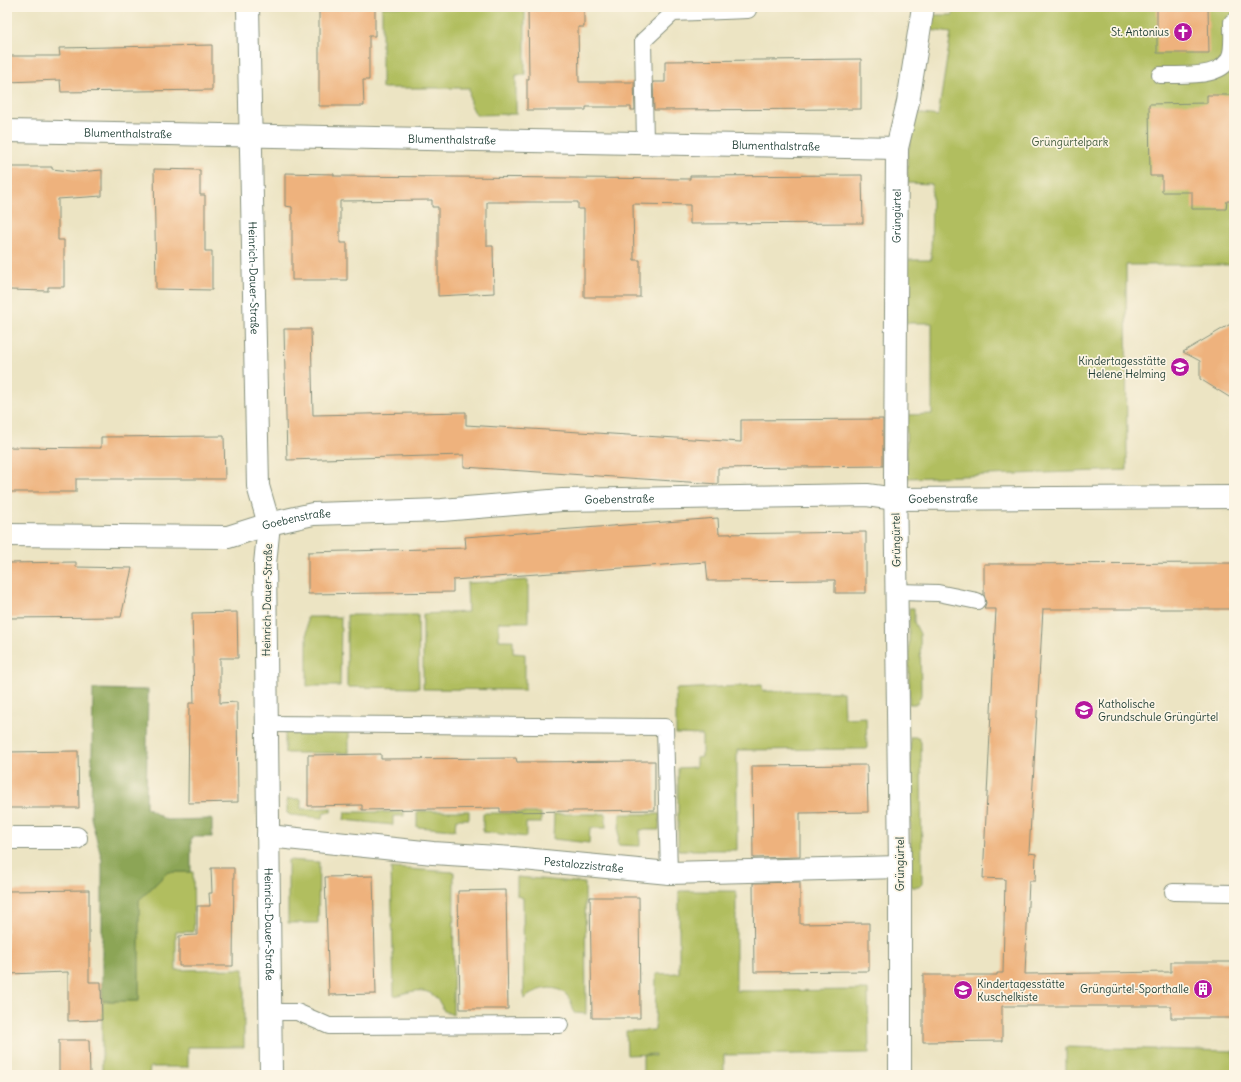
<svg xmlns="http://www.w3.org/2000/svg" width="1241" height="1082" font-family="Delius,sans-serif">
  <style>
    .green { fill: #b1be5f; stroke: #687e4a }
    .forest { fill: #8ca556; stroke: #567145 }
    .building { fill: #eeb27d }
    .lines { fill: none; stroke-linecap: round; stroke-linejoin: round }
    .lane-casing { stroke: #86907c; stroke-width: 18 }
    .street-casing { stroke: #86907c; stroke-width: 24 }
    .lane { stroke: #fff; stroke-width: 16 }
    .street { stroke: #fff; stroke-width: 22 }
    .labels { text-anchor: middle; stroke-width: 3.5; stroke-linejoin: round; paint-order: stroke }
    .poi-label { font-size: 11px; fill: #1f3d34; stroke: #fcf5e5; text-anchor: end }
    .street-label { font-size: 11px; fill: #1f3d34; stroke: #fcf5e5 }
    .park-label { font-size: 11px; fill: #445d3f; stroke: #fcf5e5 }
  </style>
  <rect width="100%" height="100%" fill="#fcf5e5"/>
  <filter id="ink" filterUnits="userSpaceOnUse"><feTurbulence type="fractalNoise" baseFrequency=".025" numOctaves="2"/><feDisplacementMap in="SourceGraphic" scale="8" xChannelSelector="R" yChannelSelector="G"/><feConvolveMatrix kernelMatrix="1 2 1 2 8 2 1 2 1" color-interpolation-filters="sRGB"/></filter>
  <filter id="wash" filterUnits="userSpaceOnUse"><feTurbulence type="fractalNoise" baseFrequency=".012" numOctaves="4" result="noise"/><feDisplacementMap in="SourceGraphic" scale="16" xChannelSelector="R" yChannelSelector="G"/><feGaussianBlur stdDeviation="0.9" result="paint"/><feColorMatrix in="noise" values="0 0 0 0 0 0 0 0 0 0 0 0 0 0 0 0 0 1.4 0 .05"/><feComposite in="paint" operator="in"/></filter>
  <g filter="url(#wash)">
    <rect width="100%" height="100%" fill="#ece4c3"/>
    <g class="green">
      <polygon points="382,7 525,7 525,75 516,75 516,114 476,115 470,103 469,88 382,88"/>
      <polygon points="954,7 1234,7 1234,265 1126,265 1127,470 907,478 906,415 932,414 932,323 906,323 907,260 931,260 932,184 908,183 907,157 916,113 938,116 951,33 930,30 932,15 953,15"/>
      <polygon points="528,580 528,622 499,622 499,640 513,640 513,653 525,654 525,690 423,689 423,614 468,612 467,583"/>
      <polygon points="909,608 914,608 914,622 920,634 921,695 917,704 909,704"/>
      <polygon points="347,615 418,615 419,688 347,687"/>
      <polygon points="307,617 341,617 340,686 307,686"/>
      <polygon points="762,685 763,691 843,692 844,718 866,717 867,749 737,750 737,850 678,850 678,768 696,767 696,758 702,757 702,735 676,734 676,689"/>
      <rect x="285" y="731" width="64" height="22"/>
      <polygon points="910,737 918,737 921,742 922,884 919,887 911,887"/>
      <polygon points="287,799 301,799 301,809 331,808 331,812 324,812 323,818 290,815 287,813"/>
      <polygon points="417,811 469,811 469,819 456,819 455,830 417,827"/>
      <polygon points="345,812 404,812 404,816 393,816 393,825 344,820"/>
      <polygon points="483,813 541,813 541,823 526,823 526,837 483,832"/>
      <polygon points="554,814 606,814 606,828 590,828 589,843 553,839"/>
      <polygon points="620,814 660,814 659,830 640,830 640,846 618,845"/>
      <polygon points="288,860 319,862 318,923 288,923"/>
      <path d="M391,868L454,872L453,1015L444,1011C433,985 418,989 394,996Z"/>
      <polygon points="168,872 193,872 194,932 176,932 176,970 244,969 244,1047 188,1047 188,1067 150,1067 149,1075 102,1075 102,1001 139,1001 139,900"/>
      <path d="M517,877L585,883L586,1014L574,1013C573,1009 572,1002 569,998C557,982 538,988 524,999L523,898L517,896Z"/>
      <polygon points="679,891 736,891 736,991 868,990 869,1053 724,1055 724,1075 643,1075 643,1055 655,1056 655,1054 627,1055 626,1031 655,1030 656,974 679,973"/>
      <polygon points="1066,1047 1234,1051 1234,1075 1066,1075"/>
    </g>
    <polygon class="forest" points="93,689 148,690 146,807 166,820 212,819 212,837 191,837 191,872 168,872 139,900 139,1001 102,1001 102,860 91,818"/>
    <g id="blocks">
      <g class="building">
        <polygon points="319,7 375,7 375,36 369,36 369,80 363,80 364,106 319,106"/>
        <polygon points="528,7 584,7 584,27 578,27 579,82 634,82 635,110 631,110 631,107 586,107 586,110 527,110 527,79 529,79"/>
        <polygon points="1157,7 1208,7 1209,53 1157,53"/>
        <polygon points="212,45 212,90 61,92 60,80 7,82 7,56 60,56 59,48"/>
        <polygon points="861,59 861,109 654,110 653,82 665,82 665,61"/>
        <polygon points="1207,95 1234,95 1234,201 1227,201 1226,209 1192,209 1192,192 1162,192 1162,176 1150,176 1149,104 1207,103"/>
        <polygon points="8,167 52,167 52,169 78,172 102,170 102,196 58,199 58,240 64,240 64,287 48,287 48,291 9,290"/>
        <polygon points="154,169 200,170 200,195 205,195 205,251 212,251 212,290 156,289"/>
        <polygon points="285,173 334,174 334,176 690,179 690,176 862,175 863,223 690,224 690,205 633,204 634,260 640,260 640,297 584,297 584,209 578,209 578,202 487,202 487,246 493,246 494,293 438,296 438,207 432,207 432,200 340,201 340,243 347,243 347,280 292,280 292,207 285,206"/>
        <polygon points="1234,322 1234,400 1200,379 1200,361 1183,352"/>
        <polygon points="284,329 311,329 313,415 466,412 466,425 741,442 741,420 883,419 883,466 718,468 718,484 464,467 464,455 287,460"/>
        <polygon points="224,436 225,479 76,479 76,492 7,492 7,447 101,448 101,437"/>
        <polygon points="718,518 719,534 866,532 866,593 835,593 835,580 708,581 706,562 453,580 453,592 308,594 308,552 466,548 465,537"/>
        <polygon points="76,562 76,567 132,568 121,617 7,618 7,563"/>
        <polygon points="1234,563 1234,609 1043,609 1029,853 1036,854 1035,881 1029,881 1025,974 1171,972 1171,962 1234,962 1234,1018 1171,1018 1171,1006 1002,1006 1002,1041 923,1042 923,975 997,975 997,973 1003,973 1005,879 983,878 996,609 984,609 986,603 984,595 984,564"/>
        <polygon points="237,612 238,658 220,658 220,703 237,702 238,802 188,803 189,703 194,703 192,613"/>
        <polygon points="78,751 79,808 7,808 7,752"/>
        <polygon points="381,754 381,759 516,758 517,762 655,761 655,810 500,812 500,808 362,810 362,805 308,806 308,755"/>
        <polygon points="867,765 868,812 800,813 800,857 753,858 752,766"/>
        <polygon points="211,868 234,868 233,966 179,966 179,936 197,935 197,906 210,906 209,893 212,893"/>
        <polygon points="373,876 376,994 329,995 325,877"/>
        <polygon points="800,882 800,924 869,923 869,971 754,972 753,883"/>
        <polygon points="89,890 89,982 101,982 102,1020 68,1021 68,972 7,974 7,891"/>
        <polygon points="506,890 508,1009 460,1009 458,891"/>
        <polygon points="590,897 639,897 640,1018 592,1018"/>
        <polygon points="59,1040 89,1040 90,1075 59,1075"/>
      </g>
    </g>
  </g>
  <g filter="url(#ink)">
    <use href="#blocks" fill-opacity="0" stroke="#86907c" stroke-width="1"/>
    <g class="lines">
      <defs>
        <g id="lane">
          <path d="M1160,75C1181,74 1226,80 1231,53C1233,44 1232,32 1232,22H1234"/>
          <polyline points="645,143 643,41 673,13 748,10"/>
          <polyline points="896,592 938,593 977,601"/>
          <polyline points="266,724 665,727 669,873"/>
          <polyline points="1173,892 1234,893"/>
          <polyline points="270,1012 297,1012 329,1026 560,1025"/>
        </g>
        <g id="street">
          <path id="s1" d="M248,7L258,486L269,524L265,564L271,1075"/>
          <path id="s2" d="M7,131L897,148"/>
          <path id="s3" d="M7,535L228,537L269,524L313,514L442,510L562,500L867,495L895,499L1234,497"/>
          <path id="s4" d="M268,836L433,853L513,858L669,873L900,867"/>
          <polyline points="7,838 76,838"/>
          <path id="s5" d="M900,1075V867L895,477L897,148L908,102L923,7"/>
        </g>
      </defs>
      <use href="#lane" class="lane-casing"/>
      <use href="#street" class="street-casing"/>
      <use href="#lane" class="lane"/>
      <use href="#street" class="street"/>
    </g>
  </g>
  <defs>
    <symbol id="church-disc" viewBox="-11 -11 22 22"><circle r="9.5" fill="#b5179e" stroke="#fcf5e5"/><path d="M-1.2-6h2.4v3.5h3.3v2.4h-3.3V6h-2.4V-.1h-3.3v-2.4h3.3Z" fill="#fff"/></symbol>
    <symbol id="school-disc" viewBox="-11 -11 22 22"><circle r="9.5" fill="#b5179e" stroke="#fcf5e5"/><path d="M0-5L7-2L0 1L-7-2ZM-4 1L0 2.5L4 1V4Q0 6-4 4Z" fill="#fff"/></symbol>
    <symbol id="building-disc" viewBox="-11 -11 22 22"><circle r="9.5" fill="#b5179e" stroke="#fcf5e5"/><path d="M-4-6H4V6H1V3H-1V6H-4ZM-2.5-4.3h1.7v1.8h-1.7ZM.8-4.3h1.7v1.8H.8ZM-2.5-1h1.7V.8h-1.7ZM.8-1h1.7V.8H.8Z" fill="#fff"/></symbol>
  </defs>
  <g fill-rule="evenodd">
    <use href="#church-disc" x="1172" y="21" width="22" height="22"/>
    <use href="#school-disc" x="1169" y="356" width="22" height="22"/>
    <use href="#school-disc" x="1073" y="699" width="22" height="22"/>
    <use href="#building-disc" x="1192" y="978" width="22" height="22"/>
    <use href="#school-disc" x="952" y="979" width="22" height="22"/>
  </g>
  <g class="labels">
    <g class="poi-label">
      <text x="1169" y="36">St. Antonius</text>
      <text x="1166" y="365">Kindertagesstätte<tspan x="1166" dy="13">Helene Helming</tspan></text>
      <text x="1098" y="708" text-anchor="start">Katholische<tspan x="1098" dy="13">Grundschule Grüngürtel</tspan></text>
      <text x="977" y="988" text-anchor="start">Kindertagesstätte<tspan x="977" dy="13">Kuschelkiste</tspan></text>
      <text x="1189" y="993">Grüngürtel-Sporthalle</text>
    </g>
    <g class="street-label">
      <text dy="4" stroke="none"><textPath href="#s2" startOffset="121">Blumenthalstraße</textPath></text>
      <text dy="4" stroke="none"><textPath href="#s2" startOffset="445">Blumenthalstraße</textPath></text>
      <text dy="4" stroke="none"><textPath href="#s2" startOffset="769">Blumenthalstraße</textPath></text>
      <text dy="4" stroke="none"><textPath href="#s5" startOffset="859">Grüngürtel</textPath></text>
      <text dy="4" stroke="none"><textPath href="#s1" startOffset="271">Heinrich-Dauer-Straße</textPath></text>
      <text dy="4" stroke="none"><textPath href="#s3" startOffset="616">Goebenstraße</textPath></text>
      <text dy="4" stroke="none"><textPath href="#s3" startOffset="940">Goebenstraße</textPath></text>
      <text dy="4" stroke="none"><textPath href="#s3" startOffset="292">Goebenstraße</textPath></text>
      <text transform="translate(896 540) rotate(-91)" y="4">Grüngürtel</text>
      <text transform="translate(267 600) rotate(-89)" y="4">Heinrich-Dauer-Straße</text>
      <text transform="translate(900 864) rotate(-90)" y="4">Grüngürtel</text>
      <text dy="4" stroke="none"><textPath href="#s4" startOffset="317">Pestalozzistraße</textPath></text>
      <text dy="4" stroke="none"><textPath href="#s1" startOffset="919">Heinrich-Dauer-Straße</textPath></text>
    </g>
    <g class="park-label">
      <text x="1070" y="146">Grüngürtelpark</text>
    </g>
  </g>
  <rect width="1241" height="1082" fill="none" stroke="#fcf5e5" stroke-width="24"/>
</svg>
